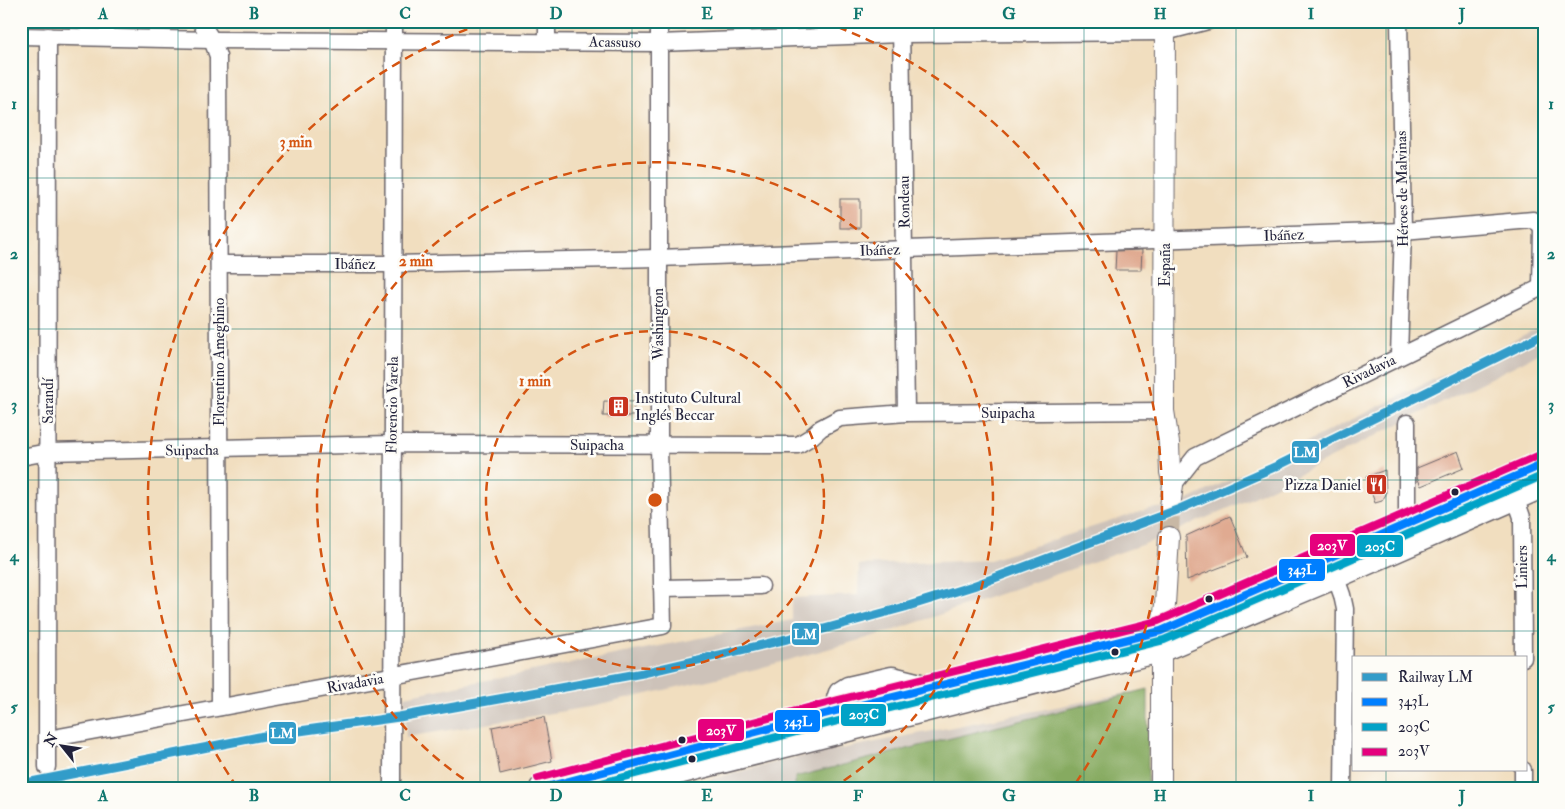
<svg xmlns="http://www.w3.org/2000/svg" width="1565" height="809" font-family="'IM FELL Double Pica',serif">
  <style>
    .industrial { fill: #cdc2b9 }
    .forest { fill: #86aa60; stroke: #54664e }
    .building { fill: #e0aa91 }
    .lines { fill: none; stroke-linecap: round; stroke-linejoin: round }
    .tertiary-tunnel { stroke: #c8b8a5; stroke-width: 20; stroke-dasharray: 20 10; stroke-linecap: butt }
    .minor-casing { stroke: #6a6469; stroke-width: 19 }
    .tertiary-casing { stroke: #6a6469; stroke-width: 22 }
    .secondary-casing { stroke: #6a6469; stroke-width: 25 }
    .minor { stroke: #fff; stroke-width: 16 }
    .tertiary { stroke: #fff; stroke-width: 20 }
    .secondary { stroke: #fff; stroke-width: 22 }
    .bus-1-casing { stroke: #fdfcf7; stroke-width: 11 }
    .bus-2-casing { stroke: #fdfcf7; stroke-width: 11 }
    .bus-3-casing { stroke: #fdfcf7; stroke-width: 11 }
    .bus-1 { stroke: #007fff; stroke-width: 8 }
    .bus-2 { stroke: #02a2c7; stroke-width: 8 }
    .bus-3 { stroke: #e5007d; stroke-width: 8 }
    .rail-1-casing { stroke: #fdfcf7; stroke-width: 12 }
    .rail-1 { stroke: #339cc9; stroke-width: 9 }
    .grid { fill: none; stroke: #0f766e; stroke-width: 1; stroke-opacity: 0.55 }
    .ring { fill: none; stroke: #d45411; stroke-width: 2.5; stroke-dasharray: 9 6 }
    .bus-dot { fill: #22223b; stroke: #fdfcf7; stroke-width: 2 }
    .labels { text-anchor: middle; stroke-width: 5; stroke-linejoin: round; paint-order: stroke }
    .street-label { font-size: 15px; fill: #22223b; stroke: #fdfcf7 }
    .poi-label { font-size: 15px; fill: #22223b; stroke: #fdfcf7; text-anchor: start }
    .centre { fill: #d45411; stroke: #fdfcf7; stroke-width: 2.5 }
    .ring-label { font-size: 15px; text-anchor: middle; font-weight: bold; fill: #d45411; stroke: #fdfcf7; stroke-width: 5; stroke-linejoin: round; paint-order: stroke }
    .line-badge { stroke: #fdfcf7; stroke-width: 2 }
    .badge-label { font-size: 14px; text-anchor: middle; font-weight: bold; fill: #fff }
    .neatline { fill: none; stroke: #0f766e; stroke-width: 2 }
    .grid-label { font-size: 16px; text-anchor: middle; font-weight: bold; fill: #0f766e }
  </style>
  <rect width="100%" height="100%" fill="#fdfcf7"/>
  <filter id="ink" filterUnits="userSpaceOnUse"><feTurbulence type="fractalNoise" baseFrequency=".02" numOctaves="2"/><feDisplacementMap in="SourceGraphic" scale="10" xChannelSelector="R" yChannelSelector="G"/><feConvolveMatrix kernelMatrix="1 2 1 2 8 2 1 2 1" color-interpolation-filters="sRGB"/></filter>
  <filter id="wash" filterUnits="userSpaceOnUse"><feTurbulence type="fractalNoise" baseFrequency=".0096" numOctaves="4" result="noise"/><feDisplacementMap in="SourceGraphic" scale="20" xChannelSelector="R" yChannelSelector="G"/><feGaussianBlur stdDeviation="1.12" result="paint"/><feColorMatrix in="noise" values="0 0 0 0 0 0 0 0 0 0 0 0 0 0 0 0 0 1.4 0 .05"/><feComposite in="paint" operator="in"/></filter>
  <g filter="url(#wash)">
    <rect width="100%" height="100%" fill="#f1debf"/>
    <g class="industrial">
      <polygon points="1544,325 1544,351 1243,502 1150,542 892,631 756,669 595,706 406,737 405,696 792,620 792,598 858,595 859,565 990,560 1149,509 1176,506"/>
      <polygon points="1148,689 1148,788 676,788 789,759"/>
    </g>
    <polygon class="forest" points="1148,689 1148,788 795,788 795,777"/>
    <g id="blocks">
      <g class="building">
        <rect x="840" y="199" width="20" height="29"/>
        <polygon points="1142,250 1141,270 1115,270 1116,251"/>
        <polygon points="604,401 634,402 634,416 603,416"/>
        <polygon points="1458,451 1464,468 1421,486 1417,477 1417,468"/>
        <polygon points="1385,470 1386,494 1382,501 1375,503 1366,477"/>
        <polygon points="1230,516 1247,557 1187,580 1186,536"/>
        <polygon points="544,717 552,761 500,774 492,727"/>
      </g>
    </g>
  </g>
  <g filter="url(#ink)">
    <use href="#blocks" fill-opacity="0" stroke="#6a6469" stroke-width="1"/>
    <g class="lines">
      <polyline class="tertiary-tunnel" points="1169,537 1170,507"/>
      <defs>
        <g id="minor">
          <polyline points="200,21 212,40 218,56 220,707"/>
          <polyline points="901,21 906,413"/>
          <polyline points="21,36 212,40 659,43 901,34 1165,32 1208,21"/>
          <polyline points="547,41 547,21"/>
          <polyline points="219,264 394,264 658,258 1403,231 1533,220 1539,223 1542,229 1541,288"/>
          <polyline points="1399,356 1403,231 1399,21"/>
          <polyline points="21,457 48,452 392,444 798,445 811,437 821,428 840,418 906,413 1164,411"/>
          <polyline points="1173,485 1195,457 1544,286"/>
          <polyline points="1512,488 1522,517 1523,658"/>
          <polyline points="1407,524 1407,423"/>
          <polyline points="1332,567 1342,595 1345,609 1343,788"/>
          <polyline points="662,588 761,586"/>
          <polyline points="48,739 663,626 659,446 659,21"/>
          <polyline points="47,767 48,36"/>
          <polyline points="1523,770 1523,788"/>
          <polyline points="392,788 394,21"/>
        </g>
        <g id="tertiary">
          <polyline points="1165,21 1164,411 1169,443 1170,472 1173,485 1170,507"/>
          <polyline points="1161,788 1161,631 1165,605 1169,537"/>
        </g>
        <g id="secondary">
          <polyline points="843,723 838,699 840,693 848,688 892,678 928,687"/>
          <polyline points="541,788 840,710 1161,631 1544,464"/>
          <polyline points="619,788 1160,651 1336,577 1544,486"/>
        </g>
      </defs>
      <use href="#minor" class="minor-casing"/>
      <use href="#tertiary" class="tertiary-casing"/>
      <use href="#secondary" class="secondary-casing"/>
      <use href="#minor" class="minor"/>
      <use href="#tertiary" class="tertiary"/>
      <use href="#secondary" class="secondary"/>
      <defs>
        <polyline id="bus-1" points="542,788 840,710 1161,631 1544,464"/>
        <polyline id="bus-2" points="582,788 842,720 1164,640 1544,475"/>
        <polyline id="bus-3" points="538,778 838,700 1158,621 1540,455"/>
      </defs>
      <use href="#bus-1" class="bus-1-casing"/>
      <use href="#bus-2" class="bus-2-casing"/>
      <use href="#bus-3" class="bus-3-casing"/>
      <use href="#bus-1" class="bus-1"/>
      <use href="#bus-2" class="bus-2"/>
      <use href="#bus-3" class="bus-3"/>
      <defs>
        <polyline id="rail-1" points="21,784 264,736 399,717 643,673 787,639 905,607 973,586 1177,510 1279,465 1544,334"/>
      </defs>
      <use href="#rail-1" class="rail-1-casing"/>
      <use href="#rail-1" class="rail-1"/>
    </g>
  </g>
  <path class="grid" d="M178,21V788M330,21V788M480,21V788M632,21V788M782,21V788M934,21V788M1084,21V788M1236,21V788M1386,21V658M21,178H1544M21,329H1544M21,480H1544M21,631H1544M1386,770V788"/>
  <g class="ring">
    <circle cx="655" cy="500" r="169"/>
    <path d="M476 787A338 338 0 1 1 834 787"/>
    <path d="M237 787A507 507 0 0 1 486 22M824 22A507 507 0 0 1 1073 787"/>
  </g>
  <defs>
    <symbol id="building-square" viewBox="-11 -11 22 22"><rect x="-9" y="-9" width="18" height="18" rx="4" fill="#c8321e" stroke="#fdfcf7"/><path d="M-4-6H4V6H1V3H-1V6H-4ZM-2.5-4.3h1.7v1.8h-1.7ZM.8-4.3h1.7v1.8H.8ZM-2.5-1h1.7V.8h-1.7ZM.8-1h1.7V.8H.8Z" fill="#fff"/></symbol>
    <symbol id="restaurant-square" viewBox="-11 -11 22 22"><rect x="-9" y="-9" width="18" height="18" rx="4" fill="#c8321e" stroke="#fdfcf7"/><path d="M-5-6h1v4h1v-4h1v4h1v-4h1v5L-1.5 .5V6h-2V.5L-5-1ZM5-6V6H3V1.5H1.5Q1.5-4 5-6Z" fill="#fff"/></symbol>
  </defs>
  <g fill-rule="evenodd">
    <use href="#building-square" x="606" y="394" width="25" height="25"/>
    <use href="#restaurant-square" x="1364" y="472" width="25" height="25"/>
  </g>
  <g class="bus-dot">
    <circle cx="1455" cy="492" r="4.5"/>
    <circle cx="1209" cy="599" r="4.5"/>
    <circle cx="1115" cy="652" r="4.5"/>
    <circle cx="682" cy="740" r="4.5"/>
    <circle cx="692" cy="759" r="4.5"/>
  </g>
  <g class="labels">
    <g class="street-label">
      <text transform="translate(615 42) rotate(1)" y="5">Acassuso</text>
      <text transform="translate(1402 189) rotate(-91)" y="5">Héroes de Malvinas</text>
      <text transform="translate(904 202) rotate(-91)" y="5">Rondeau</text>
      <text transform="translate(1284 235) rotate(-2)" y="5">Ibáñez</text>
      <text transform="translate(880 250) rotate(-2)" y="5">Ibáñez</text>
      <text x="355" y="269">Ibáñez</text>
      <text transform="translate(1165 265) rotate(-90)" y="5">España</text>
      <text transform="translate(658 324) rotate(-90)" y="5">Washington</text>
      <text transform="translate(219 362) rotate(-90)" y="5">Florentino Ameghino</text>
      <text transform="translate(1369 371) rotate(-26)" y="5">Rivadavia</text>
      <text transform="translate(48 401) rotate(-90)" y="5">Sarandí</text>
      <text transform="translate(392 405) rotate(-89)" y="5">Florencio Varela</text>
      <text x="1008" y="418">Suipacha</text>
      <text x="597" y="450">Suipacha</text>
      <text transform="translate(192 450) rotate(-1)" y="5">Suipacha</text>
      <text transform="translate(1522 567) rotate(-90)" y="5">Liniers</text>
      <text transform="translate(355 683) rotate(-10)" y="5">Rivadavia</text>
    </g>
    <g class="poi-label">
      <text x="635" y="403">Instituto Cultural<tspan x="635" dy="17">Inglés Beccar</tspan></text>
      <text x="1361" y="490" text-anchor="end">Pizza Daniel</text>
    </g>
  </g>
  <circle cx="655" cy="500" r="8" class="centre"/>
  <g class="ring-label">
    <text x="296" y="147">3 min</text>
    <text x="416" y="266">2 min</text>
    <text x="535" y="386">1 min</text>
  </g>
  <g class="line-badge">
    <rect x="1291" y="440" width="29" height="24" rx="5" fill="#339cc9"/>
    <rect x="1309" y="533" width="47" height="24" rx="5" fill="#e5007d"/>
    <rect x="1356" y="534" width="48" height="24" rx="5" fill="#02a2c7"/>
    <rect x="1278" y="558" width="48" height="24" rx="5" fill="#007fff"/>
    <rect x="791" y="622" width="29" height="24" rx="5" fill="#339cc9"/>
    <rect x="840" y="703" width="47" height="24" rx="5" fill="#02a2c7"/>
    <rect x="774" y="709" width="47" height="24" rx="5" fill="#007fff"/>
    <rect x="697" y="718" width="48" height="24" rx="5" fill="#e5007d"/>
    <rect x="268" y="721" width="29" height="24" rx="5" fill="#339cc9"/>
  </g>
  <g class="badge-label">
    <text x="1305" y="457">LM</text>
    <text x="1332" y="550">203V</text>
    <text x="1380" y="551">203C</text>
    <text x="1302" y="574">343L</text>
    <text x="805" y="639">LM</text>
    <text x="864" y="719">203C</text>
    <text x="798" y="726">343L</text>
    <text x="721" y="735">203V</text>
    <text x="282" y="738">LM</text>
  </g>
  <rect width="1565" height="809" fill="none" stroke="#fdfcf7" stroke-width="55"/>
  <rect x="1352" y="656" width="175" height="115" fill="#fdfcf7" stroke="#a5a5ac"/>
  <rect x="1362" y="673" width="25" height="8" fill="#339cc9" stroke="#a5a5ac"/>
  <text x="1398" y="682" font-size="15" fill="#22223b">Railway LM</text>
  <rect x="1362" y="698" width="25" height="8" fill="#007fff" stroke="#a5a5ac"/>
  <text x="1398" y="706" font-size="15" fill="#22223b">343L</text>
  <rect x="1362" y="723" width="25" height="8" fill="#02a2c7" stroke="#a5a5ac"/>
  <text x="1398" y="732" font-size="15" fill="#22223b">203C</text>
  <rect x="1362" y="748" width="25" height="8" fill="#e5007d" stroke="#a5a5ac"/>
  <text x="1398" y="756" font-size="15" fill="#22223b">203V</text>
  <g transform="translate(62 746) rotate(300)" stroke="#fdfcf7" stroke-width="4" paint-order="stroke">
  <path d="M0-4L9 19L0 12L-9 19Z" fill="#22223b"/>
  <text y="-8" font-size="14" font-weight="bold" text-anchor="middle" fill="#22223b">N</text>
  </g>
  <rect x="28" y="28" width="1510" height="754" class="neatline"/>
  <g class="grid-label">
    <text x="103" y="19">A</text>
    <text x="254" y="19">B</text>
    <text x="405" y="19">C</text>
    <text x="556" y="19">D</text>
    <text x="707" y="19">E</text>
    <text x="858" y="19">F</text>
    <text x="1009" y="19">G</text>
    <text x="1160" y="19">H</text>
    <text x="1311" y="19">I</text>
    <text x="1462" y="19">J</text>
    <text x="14" y="109">1</text>
    <text x="1551" y="109">1</text>
    <text x="14" y="259">2</text>
    <text x="1551" y="259">2</text>
    <text x="14" y="410">3</text>
    <text x="1551" y="410">3</text>
    <text x="14" y="561">4</text>
    <text x="1551" y="561">4</text>
    <text x="14" y="712">5</text>
    <text x="1551" y="712">5</text>
    <text x="103" y="801">A</text>
    <text x="254" y="801">B</text>
    <text x="405" y="801">C</text>
    <text x="556" y="801">D</text>
    <text x="707" y="801">E</text>
    <text x="858" y="801">F</text>
    <text x="1009" y="801">G</text>
    <text x="1160" y="801">H</text>
    <text x="1311" y="801">I</text>
    <text x="1462" y="801">J</text>
  </g>
</svg>
